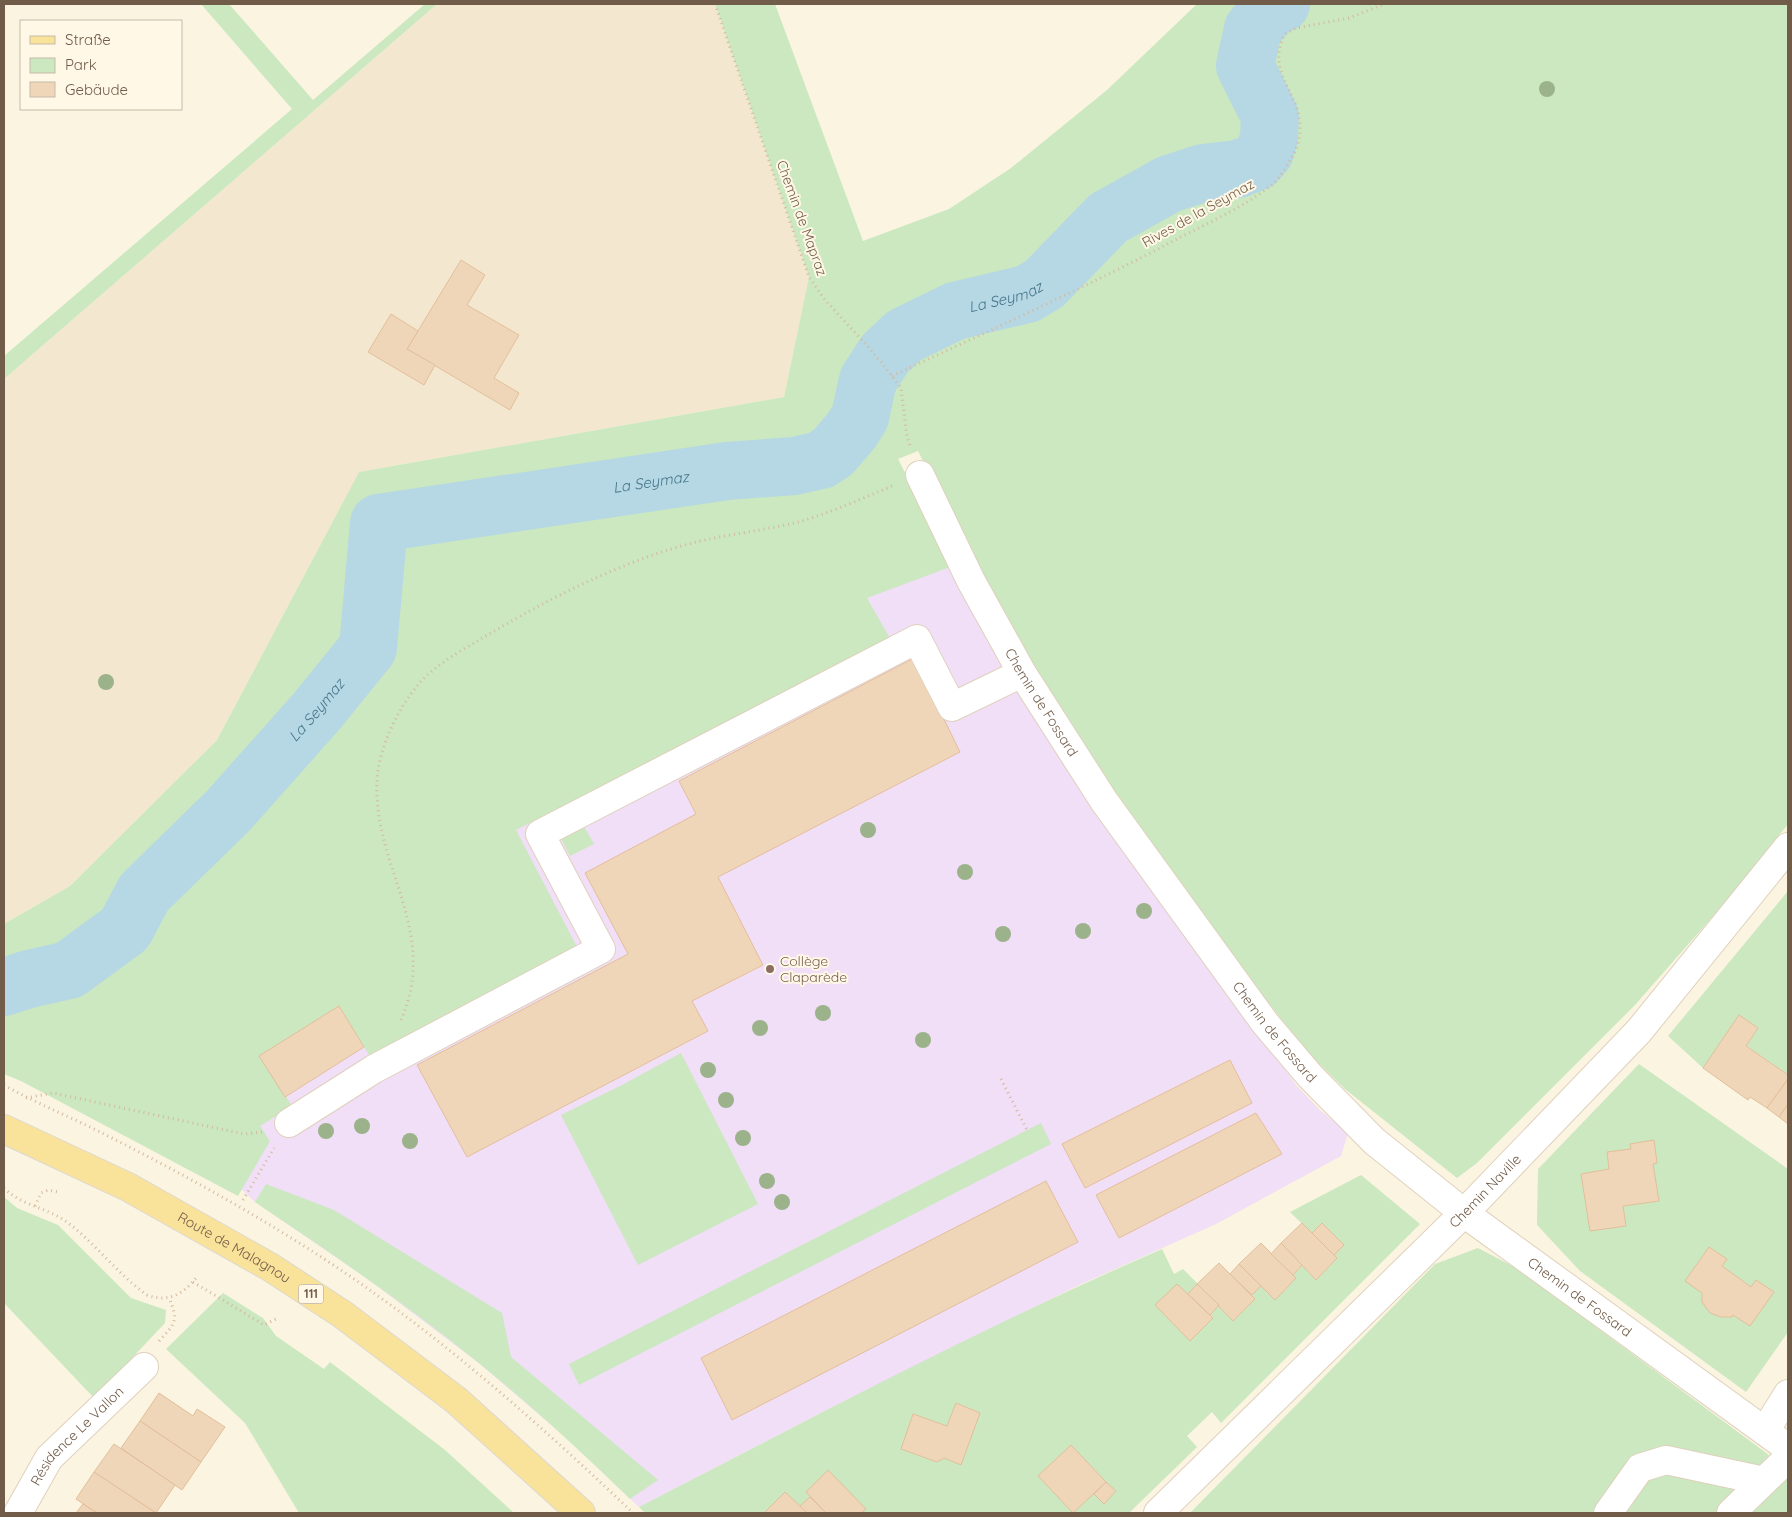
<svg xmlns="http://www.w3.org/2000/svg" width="1792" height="1517" font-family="Quicksand,sans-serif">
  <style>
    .residential { fill: #f3e7cf }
    .education { fill: #f1def7 }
    .green { fill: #cbe8c0 }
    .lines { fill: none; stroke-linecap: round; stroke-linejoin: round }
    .river { stroke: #b6d7e4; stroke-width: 58 }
    .building { fill: #f0d6b9; stroke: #e2bf9a }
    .minor-casing { stroke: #dfd1bd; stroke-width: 30 }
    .major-casing { stroke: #ddd8d3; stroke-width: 30 }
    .path { stroke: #d4b99d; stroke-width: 3; stroke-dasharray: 1 4; stroke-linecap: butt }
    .minor { stroke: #fff; stroke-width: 28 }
    .major { stroke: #f9e29a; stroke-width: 28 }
    .tree { fill: #9bb28a }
    .education-dot { fill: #8d6e63; stroke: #fff8e6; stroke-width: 2 }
    .labels { text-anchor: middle; stroke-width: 4; stroke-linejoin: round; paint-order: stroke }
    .shield { fill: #fff8e6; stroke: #9c8b78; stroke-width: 1 }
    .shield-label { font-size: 12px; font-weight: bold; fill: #715c49 }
    .street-label { font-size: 14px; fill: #715c49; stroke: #fff8e6 }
    .education-label { font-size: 14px; fill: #785e54; stroke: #fff8e6; text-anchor: start }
    .water-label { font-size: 15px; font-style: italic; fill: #46778b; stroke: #fff8e6 }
  </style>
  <rect width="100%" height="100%" fill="#fbf4e1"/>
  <polygon class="residential" points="437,4 715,4 809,277 784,397 359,472 217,740 70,886 4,924 4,379"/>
  <polygon class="education" points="953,566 1244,1013 1297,1086 1320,1110 1348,1133 1341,1156 1216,1224 1077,1286 821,1413 639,1507 563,1435 480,1364 365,1277 255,1202 154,1108 348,776"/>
  <g class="green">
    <polygon points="201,4 229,4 313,100 425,4 437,4 4,379 4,356 292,109"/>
    <polygon points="715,4 775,4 863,241 949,209 1011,168 1107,90 1197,4 1788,4 1788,824 1721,907 1635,1005 1477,1163 1457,1178 1345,1089 1304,1049 1131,823 1014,643 918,451 898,459 953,566 867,598 891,640 516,830 577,947 371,1058 339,1006 260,1056 292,1106 260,1126 270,1141 238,1196 21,1081 4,1074 4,924 70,886 217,740 359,472 784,397 809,277"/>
    <polygon points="581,821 594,844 570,856 558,833"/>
    <polygon points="1788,891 1788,1075 1746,1046 1758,1028 1739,1016 1703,1068 1668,1036"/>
    <polygon points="681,1053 758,1204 638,1265 561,1115 622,1085"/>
    <polygon points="1639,1064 1788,1169 1788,1332 1746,1392 1580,1271 1537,1225 1538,1169"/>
    <polygon points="1041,1123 1051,1144 579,1385 569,1364"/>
    <path d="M1361,1175L1420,1224L1221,1423L1212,1412L1187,1436L1197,1447L1129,1513H645L639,1507C812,1418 984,1326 1162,1249L1174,1274L1183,1269L1234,1320L1255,1299L1252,1295L1261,1286L1275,1300L1296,1278L1293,1275L1302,1265L1316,1280L1337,1258L1290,1212Z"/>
    <path d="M266,1184L334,1210L502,1313L511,1357L658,1480L630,1499C582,1452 533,1407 480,1364C409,1306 332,1254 255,1202Z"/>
    <polygon points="4,1197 17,1208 58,1225 131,1298 166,1310 165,1323 94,1398 4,1303"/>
    <polygon points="1478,1248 1516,1268 1769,1455 1758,1470 1772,1485 1788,1478 1788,1513 1190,1513 1435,1264"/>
    <polygon points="223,1293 263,1318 276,1336 324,1369 330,1362 445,1450 514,1513 299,1513 245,1423 166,1349"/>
  </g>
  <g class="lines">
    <path class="river" id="s1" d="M4,987L29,979L69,970L125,929L144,893L228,811L317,711L368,648L379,523L727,471L794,466L821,460L833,452L851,431L860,417L868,380L885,354L904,336L955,311L1027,294L1044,284L1108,218L1169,184L1203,173L1238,169L1256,162L1265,152L1269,137L1270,116L1245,66L1253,29L1272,7L1281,4"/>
  </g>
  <g class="building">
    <polygon points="461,260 485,275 467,305 519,335 494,378 519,393 510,410 407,349"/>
    <polygon points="391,314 418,331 407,349 435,365 424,385 368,352"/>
    <polygon points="914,658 960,752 718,877 763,965 692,1001 708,1031 467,1157 417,1065 628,954 585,873 696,814 679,781"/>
    <polygon points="339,1006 364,1047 285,1097 259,1056"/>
    <polygon points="1739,1015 1758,1028 1746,1046 1788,1075 1788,1079 1767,1108 1750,1097 1748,1100 1703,1068"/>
    <polygon points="1230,1060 1252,1103 1085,1188 1062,1144"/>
    <polygon points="1788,1079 1788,1104 1779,1117 1767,1108"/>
    <polygon points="1788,1104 1788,1124 1779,1117"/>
    <polygon points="1256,1113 1282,1154 1119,1238 1096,1195"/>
    <polygon points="1654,1140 1657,1163 1653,1164 1659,1201 1623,1206 1626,1226 1590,1231 1581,1174 1609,1169 1607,1152 1631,1149 1630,1144"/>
    <polygon points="1046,1181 1078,1242 732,1420 701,1358"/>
    <polygon points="1302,1223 1337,1258 1316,1280 1281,1243"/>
    <polygon points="1322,1223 1344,1245 1334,1255 1312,1233"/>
    <polygon points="1261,1243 1296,1278 1275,1300 1239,1264"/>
    <polygon points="1281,1243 1302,1265 1293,1275 1271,1254"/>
    <polygon points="1709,1247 1727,1259 1722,1266 1751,1287 1756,1280 1774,1292 1750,1326 1733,1315 1732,1317 1721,1317 1710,1313 1702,1302 1702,1293 1685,1281"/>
    <polygon points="1219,1263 1255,1299 1233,1321 1197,1284"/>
    <polygon points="1239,1264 1261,1286 1252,1295 1230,1274"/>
    <polygon points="1177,1284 1213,1318 1190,1341 1155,1305"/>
    <polygon points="1197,1284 1219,1305 1210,1315 1188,1294"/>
    <polygon points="159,1393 193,1416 197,1409 225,1427 201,1462 140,1421"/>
    <polygon points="956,1403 980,1413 961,1465 944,1458 937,1462 901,1449 913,1414 947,1426"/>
    <polygon points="140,1421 201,1462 182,1490 121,1448"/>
    <polygon points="114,1444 175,1485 156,1513 94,1472"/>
    <polygon points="1071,1445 1106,1482 1073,1513 1038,1476"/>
    <polygon points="828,1470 866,1509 861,1513 826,1513 806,1492"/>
    <polygon points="94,1472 156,1513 97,1513 76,1499"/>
    <polygon points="1106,1482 1116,1491 1104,1504 1094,1494"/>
    <polygon points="785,1492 800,1506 807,1513 764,1513"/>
    <polygon points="810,1497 826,1513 807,1513 800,1506"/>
    <polygon points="83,1504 97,1513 76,1513"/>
  </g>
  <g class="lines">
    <defs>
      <g id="minor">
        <path id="s2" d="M920,475L971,581L1022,673L1104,801L1265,1023L1310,1076L1374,1141L1464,1213L1788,1448"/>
        <polyline points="289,1123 374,1069 601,949 540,834 917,639 952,707 1022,673"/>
        <polyline points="1765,1431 1788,1394"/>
        <path id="s3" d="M18,1513L49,1458L144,1367"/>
        <path id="s4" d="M1158,1513L1464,1213L1639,1031L1788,847"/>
        <polyline points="1608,1513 1640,1468 1666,1460 1764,1481 1788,1458"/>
        <polyline points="1731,1513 1764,1481"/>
      </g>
      <g id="major">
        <path id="s5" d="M4,1129L128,1187L270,1267L342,1314L456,1400L581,1513"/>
      </g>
    </defs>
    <use href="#minor" class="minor-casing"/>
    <use href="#major" class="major-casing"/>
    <g class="path">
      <polyline points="715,4 809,277 825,300 872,351 901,388 907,437 911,448"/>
      <path d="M892,376C986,332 1083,289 1175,240C1208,223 1244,207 1273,184C1281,177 1292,158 1296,149C1315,100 1261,78 1285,34L1296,28L1349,18L1384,4"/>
      <path d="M401,1020C440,931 373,867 377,782C378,749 397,711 417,686C434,665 461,651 484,637C545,601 610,567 678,547C717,535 758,532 798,522C830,513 861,499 892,486"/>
      <polyline points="1001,1079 1027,1130"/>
      <path d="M4,1085C32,1101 61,1113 90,1127C160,1162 229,1199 296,1241C419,1317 529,1414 633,1513"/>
      <polyline points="26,1098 53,1093 244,1134 262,1132"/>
      <path d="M4,1188C21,1205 44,1207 64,1220C94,1241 117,1274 147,1295C169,1303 183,1294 197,1277"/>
      <polyline points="243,1200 274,1148"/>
      <polyline points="35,1206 41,1193 48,1190 58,1192"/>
      <polyline points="193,1282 264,1325 278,1318"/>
      <path d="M159,1341C175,1324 179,1321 169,1298"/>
    </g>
    <use href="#minor" class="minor"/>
    <use href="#major" class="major"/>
  </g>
  <g class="tree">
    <circle cx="1547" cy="89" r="8"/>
    <circle cx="106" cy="682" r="8"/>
    <circle cx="868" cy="830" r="8"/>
    <circle cx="965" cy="872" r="8"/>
    <circle cx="1144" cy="911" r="8"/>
    <circle cx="1083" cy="931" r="8"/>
    <circle cx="1003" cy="934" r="8"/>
    <circle cx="823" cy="1013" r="8"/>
    <circle cx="760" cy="1028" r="8"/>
    <circle cx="923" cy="1040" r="8"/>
    <circle cx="708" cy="1070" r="8"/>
    <circle cx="726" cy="1100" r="8"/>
    <circle cx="362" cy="1126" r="8"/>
    <circle cx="326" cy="1131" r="8"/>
    <circle cx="743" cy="1138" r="8"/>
    <circle cx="410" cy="1141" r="8"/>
    <circle cx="767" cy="1181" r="8"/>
    <circle cx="782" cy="1202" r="8"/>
  </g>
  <circle class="education-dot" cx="770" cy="969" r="5"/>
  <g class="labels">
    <rect class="shield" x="298.5" y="1284.5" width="25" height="19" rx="4"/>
    <g class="shield-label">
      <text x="311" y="1298">111</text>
    </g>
    <g class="street-label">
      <text transform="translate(1198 213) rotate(-29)" y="5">Rives de la Seymaz</text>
      <text transform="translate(802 218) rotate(70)" y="5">Chemin de Mapraz</text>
      <text dy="5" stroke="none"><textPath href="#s2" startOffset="258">Chemin de Fossard</textPath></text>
      <text dy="5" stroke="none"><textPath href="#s2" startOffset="662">Chemin de Fossard</textPath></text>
      <text dy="5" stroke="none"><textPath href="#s4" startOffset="459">Chemin Naville</textPath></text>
      <text dy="5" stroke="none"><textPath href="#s5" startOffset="259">Route de Malagnou</textPath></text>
      <text dy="5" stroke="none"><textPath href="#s2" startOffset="1068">Chemin de Fossard</textPath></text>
      <text dy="5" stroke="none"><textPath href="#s3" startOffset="98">Résidence Le Vallon</textPath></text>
    </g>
    <g class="education-label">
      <text x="780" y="966">Collège<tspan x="780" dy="16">Claparède</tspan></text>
    </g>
    <g class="water-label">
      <text dy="5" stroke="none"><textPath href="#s1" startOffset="1345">La Seymaz</textPath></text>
      <text dy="5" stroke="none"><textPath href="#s1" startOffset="910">La Seymaz</textPath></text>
      <text dy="5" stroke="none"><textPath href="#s1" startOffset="429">La Seymaz</textPath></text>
    </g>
  </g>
  <rect width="1792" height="1517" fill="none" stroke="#715c49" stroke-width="10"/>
  <rect x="20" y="20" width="162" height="90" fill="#fff8e6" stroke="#c6baa7"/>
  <rect x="30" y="36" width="25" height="8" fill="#f9e29a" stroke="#c6baa7"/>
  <text x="65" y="45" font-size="15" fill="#715c49">Straße</text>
  <rect x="30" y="58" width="25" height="15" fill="#cbe8c0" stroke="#c6baa7"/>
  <text x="65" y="70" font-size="15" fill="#715c49">Park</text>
  <rect x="30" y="82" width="25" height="15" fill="#f0d6b9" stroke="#c6baa7"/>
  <text x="65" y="95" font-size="15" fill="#715c49">Gebäude</text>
</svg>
